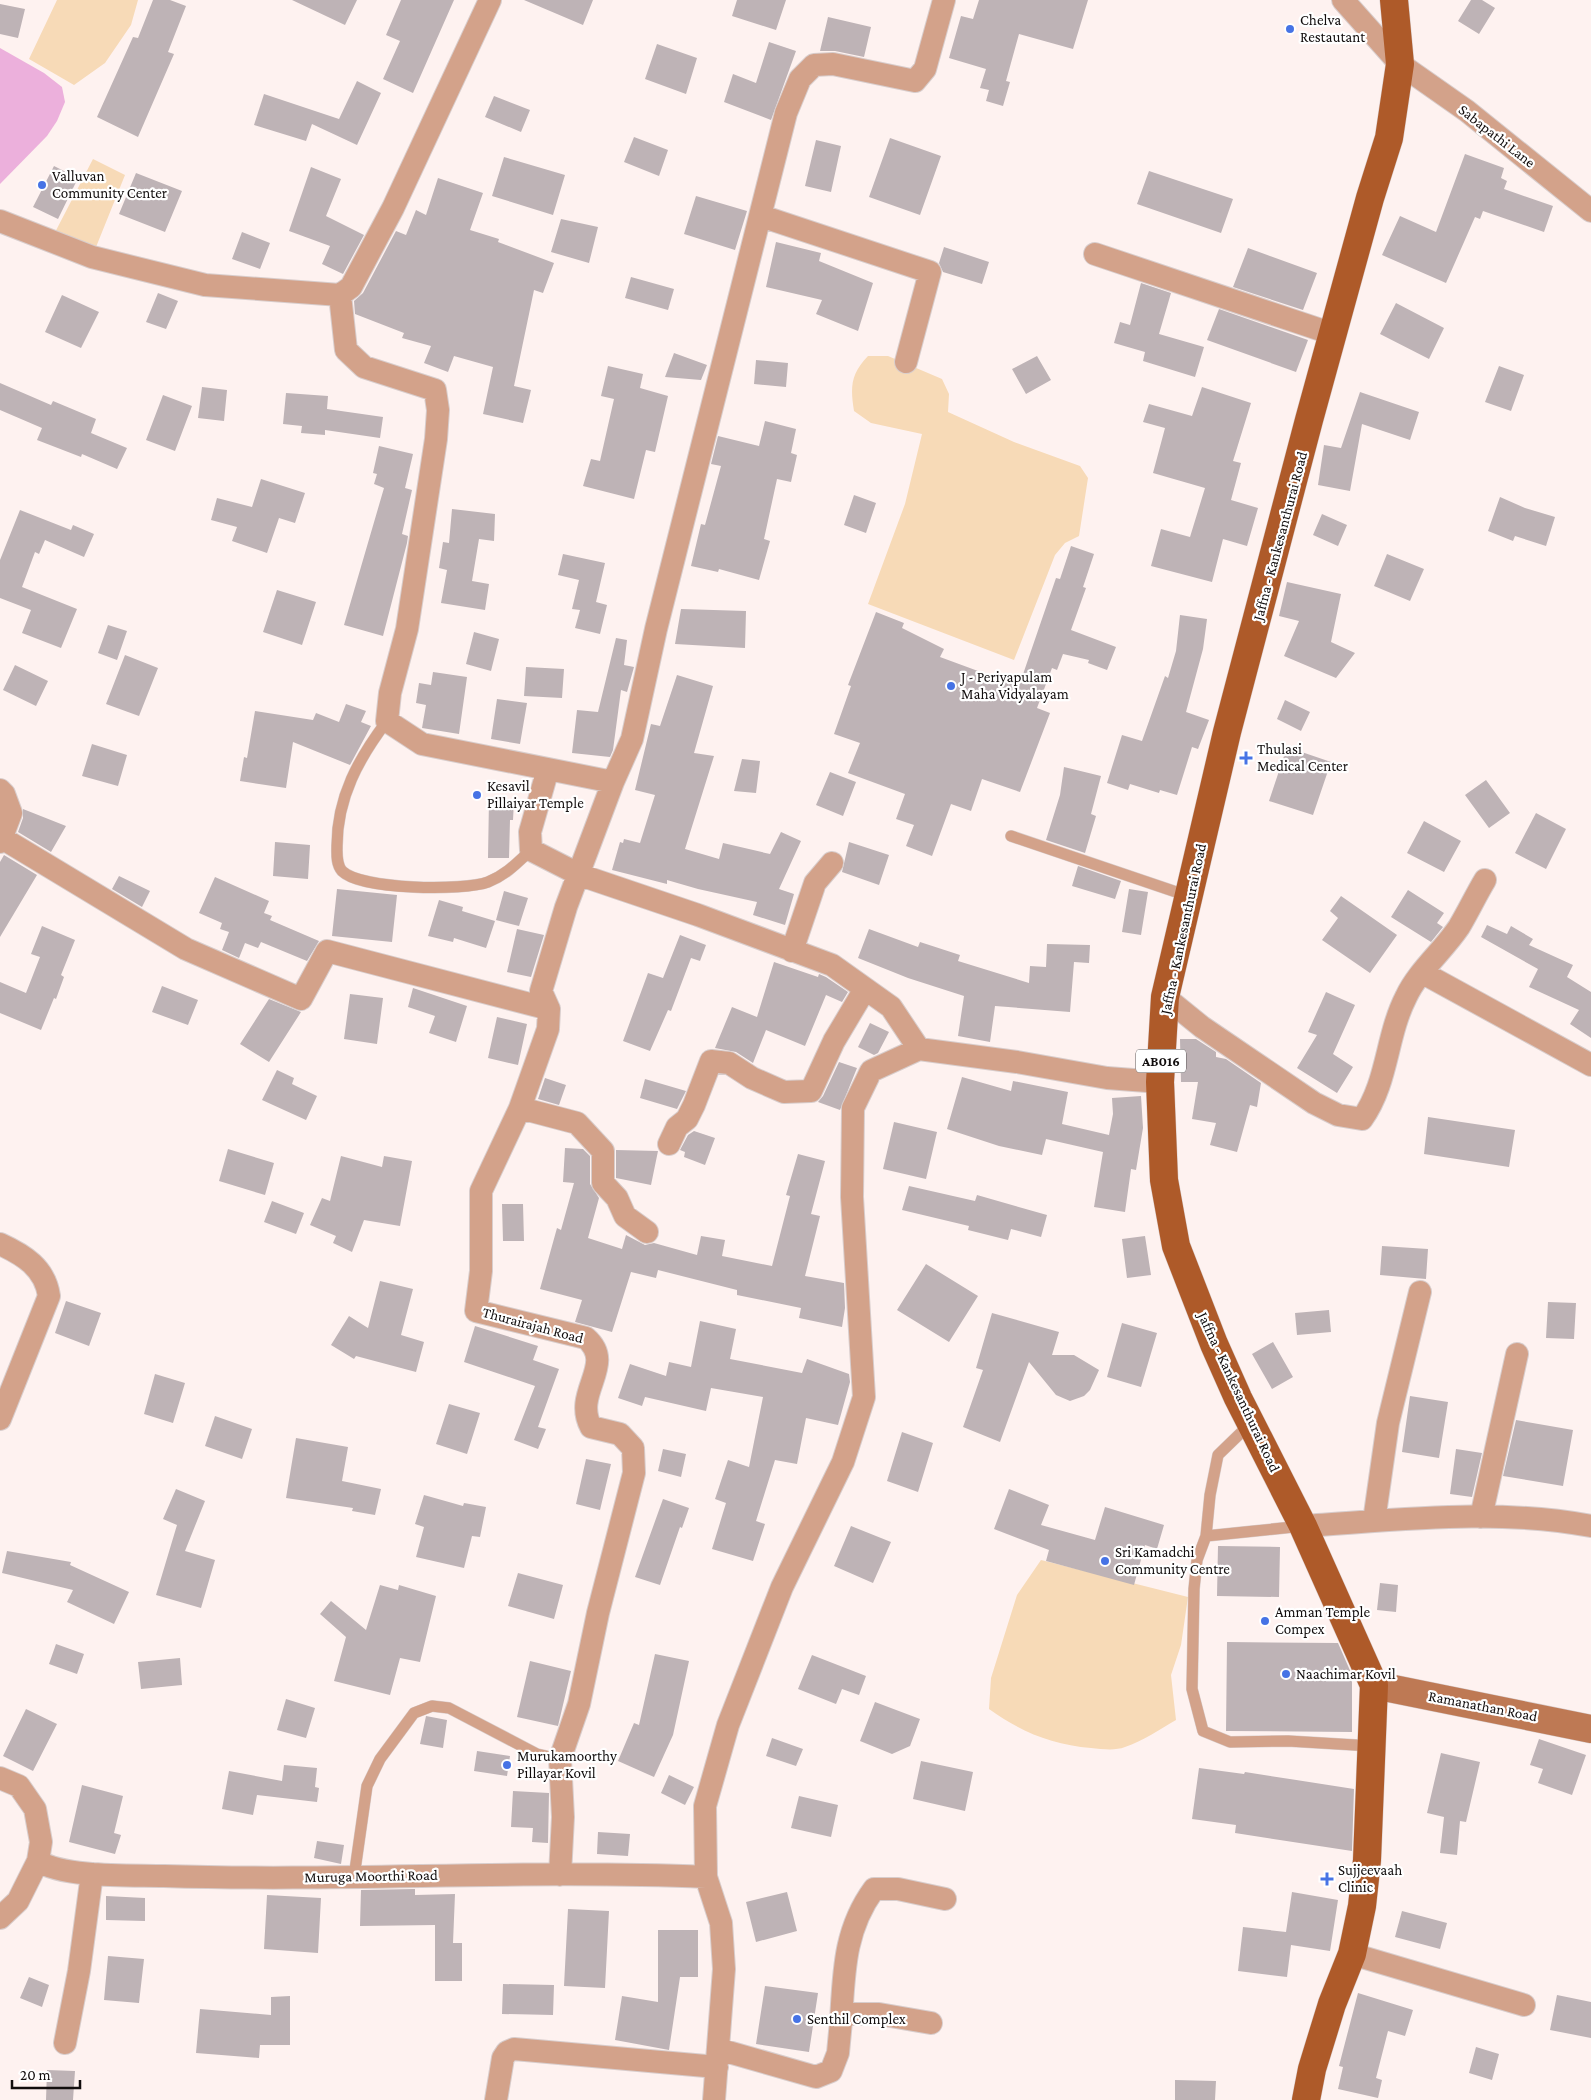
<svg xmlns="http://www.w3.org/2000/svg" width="1591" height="2100" viewBox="0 0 1591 2100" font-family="'Crimson Pro',serif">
<rect width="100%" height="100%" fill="#fef2f0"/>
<path fill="#f7dab7" d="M57,0H138L131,25L105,63L74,85L29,59Z
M93,159L125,175L92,257L50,242Z
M868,356H888L942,379L949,394L948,412L1014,442L1080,466L1088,478L1079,536L1065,543L1055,555L1014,660L868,604L905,504L922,434L871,423L854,411C850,386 851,374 868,356Z
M1041,1560L1188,1597L1181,1645L1171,1675L1176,1720C1160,1729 1143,1741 1125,1747C1115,1751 1102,1749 1091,1748C1052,1745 1021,1732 989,1709L991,1678L1017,1595Z"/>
<path fill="#ecb0dc" d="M0,48L44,73L62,87L65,102L57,121L47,136L0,184Z"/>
<path fill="#beb3b6" d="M153,0H170L186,6L168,52L174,54L138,137L97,117L133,37L138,38Z
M292,0H357L345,25Z
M401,0H454L413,93L383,79L400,41L386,35Z
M524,0H593L583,25Z
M737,0H786L776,30L732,16Z
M979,0H1088L1073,49L1019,34L1006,81L1010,82L1003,106L986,101L989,90L980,88L986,69L949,58L961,16L973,19Z
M1471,0H1482L1495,8L1479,34L1458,21Z
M0,4L25,9L18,38L0,34Z
M828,17L871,27L864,57L835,51H820Z
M769,42L796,51L771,120L724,102L733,74L756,83Z
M657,44L697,58L686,94L645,79Z
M357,81L381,93L357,145L312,124L306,141L254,125L264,94L339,119Z
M494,96L530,110L521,132L485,117Z
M634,137L668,150L659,176L624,162Z
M890,138L941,156L920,215L869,197Z
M816,140L841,146L831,192L805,186Z
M1465,154L1504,168L1501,178L1507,181L1504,189L1553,206L1544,232L1483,211L1480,219L1475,217L1446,283L1382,255L1400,216L1436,232Z
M504,157L565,175L553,215L492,196Z
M54,166L78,178L58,219L33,207Z
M311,167L341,179L326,216L364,235L343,274L322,264L330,246L289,231Z
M1149,171L1233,199L1221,233L1137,204Z
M136,173L182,191L165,232L119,214Z
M438,178L483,193L470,230L499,239L498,242L554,263L543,293L534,290L514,386L531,390L523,423L483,414L493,367L454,356L448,372L424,363L431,346L402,338L404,333L355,314L354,301L363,293L396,231L406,235L416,210L426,215Z
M696,196L747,211L735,250L684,234Z
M561,219L598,227L589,263L551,252Z
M242,232L270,243L260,269L232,259Z
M776,242L821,253L819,261L873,283L858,331L816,314L822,300L766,287Z
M944,247L989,262L982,284L943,272L939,263Z
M1248,248L1317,273L1303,310L1233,287Z
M631,277L674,289L668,310L625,298Z
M1141,283L1171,293L1159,334L1204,347L1195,377L1143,361L1145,352L1114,343L1120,322L1130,325Z
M158,293L178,301L166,329L146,322Z
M62,295L99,312L81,348L45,332Z
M1396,303L1444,328L1429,359L1380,334Z
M1219,309L1308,340L1296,372L1207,340Z
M674,353L707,365L701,380L665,377Z
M1037,356L1051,380L1026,394L1012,369Z
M756,360L788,363L786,387L754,384Z
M608,366L643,374L640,388L668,396L655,452L646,450L634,499L583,486L591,459L600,461L614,399L601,396Z
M1499,366L1524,375L1511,411L1485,402Z
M0,383L51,405L53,401L96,419L91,433L127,448L117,469L82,454L81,457L37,440L42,428L0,410Z
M202,387L227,390L224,421L198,418Z
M1202,387L1251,403L1233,461L1241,463L1231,500L1258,508L1247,546L1223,539L1212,582L1151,566L1161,529L1190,537L1205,488L1153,473L1165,428L1143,422L1149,404L1192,416Z
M1360,392L1419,412L1410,440L1362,424L1350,491L1318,485L1324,445L1341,448Z
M286,393L328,396L327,409L383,417L380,438L325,430V435L301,433L302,426L283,424Z
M163,395L192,406L175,451L146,440Z
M765,421L796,429L791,453L797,455L791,482L777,479L764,539L770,541L759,580L719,569L718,572L691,566L701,524L705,525L721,466L711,464L718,436L759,446Z
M379,446L413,454L405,488L412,490L402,534L408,536L407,543L383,636L344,625L384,488L374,484L377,474L373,473Z
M261,479L305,493L295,523L279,518L267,553L232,541L237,527L211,520L217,498L252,507Z
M854,495L876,503L866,533L844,525Z
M1500,497L1525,508L1555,517L1546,546L1515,536L1513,541L1488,531Z
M452,509L495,514L494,541L479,539L472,581L489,584L485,610L441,603L447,570L439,568L443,542L449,543Z
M20,510L71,530L73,525L94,534L84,557L45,540L39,554L35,552L22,587L77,609L61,648L22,633L31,610L0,598V560Z
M1322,514L1347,525L1338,546L1313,535Z
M1071,546L1094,554L1083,587L1086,588L1071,630L1116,647L1107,670L1088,663L1089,660L1063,654L1057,670L1052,668L1037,708L1050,713L1020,792L982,779L971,811L951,804L932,856L906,846L914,825L896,819L905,794L848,773L860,743L834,734L851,686L848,685L876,612L904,623L902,628L944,649L940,657L1019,686L1056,578L1060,579Z
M563,554L605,563L596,602L607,605L600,634L575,628L580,610L572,609L579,580L558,575Z
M1387,554L1424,569L1410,601L1374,586Z
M1287,582L1341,594L1331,642L1355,653L1336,678L1284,656L1299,621L1279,616Z
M277,590L316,602L302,645L263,632Z
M681,609L746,611L745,648L675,644Z
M1180,615L1207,619L1203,649L1186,712L1209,720L1198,749L1192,747L1177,795L1160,790L1159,793L1130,784L1128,790L1107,783L1122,735L1142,741L1165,676L1168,678L1176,651Z
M108,625L127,631L117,660L98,653Z
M474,632L499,639L491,671L466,664Z
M616,638L627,640L624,665L634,667L627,692L621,690L613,750L610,757L572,753L577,710L598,712Z
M125,655L158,668L139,716L106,704Z
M15,665L48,681L36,706L3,690Z
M526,667L564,669L562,698L524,696Z
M433,672L467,677L459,734L422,728L426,705L416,703L419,683L431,685Z
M677,675L713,686L694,753L714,756L685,849L719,859L723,843L770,854L781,832L801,841L779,889L794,894L785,925L753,915L757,902L698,889L667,880V884L612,870L620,842L623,843L624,839L640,843L655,795L635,790L651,724L660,726Z
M497,699L527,703L520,744L491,739Z
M1285,700L1310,712L1301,731L1277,719Z
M346,704L366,711L361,722L371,726L350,765L293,742L286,788L240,781L244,757L247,758L255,711L313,720L316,713L339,722Z
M92,744L127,755L118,786L82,776Z
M1287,747L1331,762L1313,815L1269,801Z
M742,759L760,761L756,793L734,791Z
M1064,767L1101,776L1091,814L1096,816L1085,853L1046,840L1060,795Z
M830,772L856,782L843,816L816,805Z
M1486,780L1510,813L1489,828L1465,795Z
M489,799L514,801L513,820H510L509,858H488Z
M23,809L66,826L51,852L18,832L23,818Z
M1536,813L1566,829L1546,869L1515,853Z
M1424,821L1461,841L1444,872L1407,853Z
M275,842L310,845L308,879L273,876Z
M849,842L889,855L879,885L842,872Z
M4,855L37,875L0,937V862Z
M1078,866L1121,881L1115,899L1072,886Z
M119,876L150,891L142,907L112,889Z
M215,877L269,901L264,913L272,916L270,920L319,941L307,961L261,942L258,948L245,943L239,958L222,950L229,932L220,929L222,923L199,913Z
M337,889L397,895L392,942L332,936Z
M1129,889L1148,892L1141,935L1122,932Z
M1408,890L1444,913L1437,923L1443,927L1431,942L1391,917Z
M504,891L528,898L519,926L496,920Z
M1341,896L1397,935L1370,973L1322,940L1338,918L1330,911Z
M439,900L463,907L462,911L495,921L486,948L454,938L453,942L428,936Z
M1487,925L1507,934L1511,926L1533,939L1529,945L1573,965L1567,977L1591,992V1038L1570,1024L1579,1010L1529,987L1538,969L1481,937Z
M42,926L75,940L61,975L64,977L56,999L54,998L41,1030L0,1013V982L26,993L40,957L31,954Z
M517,929L544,935L531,977L507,972Z
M869,929L918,947L920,942L960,955L958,961L1029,983L1030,966L1046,967L1047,944L1090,945L1089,963L1074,962L1070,1012L995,1006L990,1042L958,1036L964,996L908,978L858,958Z
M680,935L706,945L700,961L691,958L671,1011L668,1010L650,1051L623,1041L648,973L663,978Z
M774,962L818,977L819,974L826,977L848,992L842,1002L826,995L805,1046L766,1030L753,1063L736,1052L715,1048L732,1007L757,1017Z
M162,986L198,1000L188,1025L152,1012Z
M413,988L467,1006L456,1042L429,1033L435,1016L408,1007Z
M1326,992L1355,1005L1333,1054L1353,1067L1337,1093L1297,1068L1317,1035L1308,1032Z
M350,994L383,998L377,1044L344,1039Z
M269,999L301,1012L269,1062L240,1044Z
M497,1017L527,1024L518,1065L488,1058Z
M870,1023L889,1032L878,1053L874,1055L858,1047Z
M1180,1039H1196L1216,1052V1057L1226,1059L1261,1083L1257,1107L1250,1105L1237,1152L1210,1145L1216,1123L1192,1119L1198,1082H1181Z
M839,1062L857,1068L840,1110L818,1102L823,1096Z
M277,1070L294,1078L292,1084L317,1096L306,1120L262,1100Z
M962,1077L1011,1091L1013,1081L1068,1092L1062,1124L1109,1135L1113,1114L1112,1098L1141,1096L1143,1128L1136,1170L1131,1169L1125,1212L1094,1207L1103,1152L1046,1139L1042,1155L999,1146L947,1129Z
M545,1078L566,1085L559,1105L538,1099Z
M645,1079L686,1091L677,1109L640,1098Z
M1428,1117L1515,1130L1509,1167L1424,1154Z
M894,1122L937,1132L926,1179L883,1169Z
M694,1131L715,1138L705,1165L684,1157L685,1152L680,1150L688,1135Z
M565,1148L583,1149L590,1156V1184L599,1198L588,1238L622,1249L626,1235L645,1245L654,1243L697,1255L701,1236L725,1240L722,1256L772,1266L790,1196L786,1195L798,1154L825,1161L811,1214L820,1216L805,1276L844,1283L845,1308L842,1327L799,1318L801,1308L737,1295V1290L658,1270L656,1278L631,1272L612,1332L575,1322L582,1300L540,1289L557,1228L561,1230L574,1183L563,1182Z
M228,1149L274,1163L265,1195L219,1181Z
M616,1150L658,1151L651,1185L616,1178Z
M341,1156L382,1167L384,1156L412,1161L400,1226L364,1220L352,1252L333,1243L336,1236L310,1225L322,1198L330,1201Z
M909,1186L975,1201L977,1195L1047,1215L1041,1237L1011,1229L1008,1240L968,1230L969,1226L902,1210Z
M272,1201L304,1213L296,1234L264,1222Z
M502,1204H523L524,1241H503Z
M1145,1236L1151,1275L1127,1278L1122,1239Z
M1382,1246L1428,1249L1426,1279L1380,1275Z
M926,1264L978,1296L949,1342L897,1310Z
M380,1281L413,1289L401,1335L424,1342L416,1372L356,1356L354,1359L331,1345L349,1316L368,1328Z
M66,1301L101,1313L89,1346L55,1333Z
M1548,1302L1576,1303L1574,1339L1546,1338Z
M1329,1310L1331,1332L1297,1335L1295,1313Z
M992,1313L1059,1332L1052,1355H1074L1099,1370L1090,1390L1084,1396L1070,1401L1056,1395L1029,1362L1000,1442L963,1427L983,1370L976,1368Z
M700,1321L736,1329L730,1359L802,1373L807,1359L849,1374L850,1382L838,1425L806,1418L797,1464L775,1460L756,1521L765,1524L753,1561L712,1549L726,1503L715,1499L728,1460L749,1467L763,1397L711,1388L706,1411L645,1397L642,1406L618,1398L630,1364L666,1376L669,1362L691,1367Z
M1122,1323L1157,1333L1141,1387L1107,1377Z
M475,1326L538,1346L533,1360L559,1369L538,1427L546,1429L538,1449L514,1440L535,1386L464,1362Z
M1273,1342L1293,1377L1272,1389L1252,1354Z
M155,1374L185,1383L173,1423L144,1414Z
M1410,1396L1448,1402L1439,1458L1402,1452Z
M449,1404L480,1413L467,1454L436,1444Z
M215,1416L252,1429L242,1459L205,1446Z
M1516,1420L1573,1430L1563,1486L1503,1476Z
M902,1432L933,1443L918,1492L887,1481Z
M296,1438L348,1447L342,1481L381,1489L375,1515L352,1511L353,1508L286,1498Z
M663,1449L686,1454L681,1477L658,1471Z
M1456,1449L1482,1453L1472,1497L1450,1494Z
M586,1459L611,1464L600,1510L576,1504Z
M176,1489L205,1501L185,1551L215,1560L201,1608L156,1595L177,1525L163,1519Z
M1009,1489L1049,1505L1041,1525L1095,1540L1105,1507L1164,1525L1157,1549L1145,1545L1134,1585L1046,1561L1049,1550L994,1529Z
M424,1495L463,1506L464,1503L486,1507L480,1537L472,1536L464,1568L416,1557L424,1527L415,1524Z
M663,1499L689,1508L682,1528L680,1527L660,1585L635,1577Z
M851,1526L891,1542L873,1583L834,1566Z
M1218,1546L1280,1547L1279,1597L1217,1596Z
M7,1551L71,1562L70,1565L129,1592L114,1624L67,1602L73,1590L2,1573Z
M518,1573L563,1585L554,1619L508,1606Z
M1380,1583L1398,1585L1396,1612L1377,1610Z
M380,1585L398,1590L399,1585L436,1596L420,1662L400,1658L390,1695L334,1681L346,1637L320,1614L331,1601L366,1630Z
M1227,1642L1338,1643L1352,1675V1732L1226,1731Z
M56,1644L84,1654L77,1674L49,1664Z
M655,1654L689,1661L673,1735L654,1777L618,1761L634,1723L639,1725Z
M812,1655L866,1676L859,1695L842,1689L836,1704L798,1689Z
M180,1658L182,1685L141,1689L138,1662Z
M530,1661L571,1671L558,1726L517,1717Z
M286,1699L315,1708L306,1738L277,1730Z
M875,1702L920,1719L910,1746L892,1754L860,1741Z
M26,1709L57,1724L33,1771L3,1756Z
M426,1716L447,1720L443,1748L420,1744Z
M772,1738L803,1749L796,1766L766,1756Z
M1539,1739L1586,1755L1572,1795L1538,1783L1543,1769L1530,1765Z
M477,1751L510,1756L507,1776L474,1771Z
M1441,1753L1480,1762L1466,1822L1460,1821L1457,1855L1440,1853L1444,1817L1427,1813Z
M921,1761L973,1772L965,1811L913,1799Z
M284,1765L317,1768L315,1787L319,1788L317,1802L257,1795L253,1815L222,1809L229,1771L282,1781Z
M1199,1768L1244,1774L1245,1772L1354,1789L1352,1851L1235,1833L1236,1825L1192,1819Z
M669,1775L694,1787L685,1805L661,1793Z
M82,1785L123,1796L114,1833L121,1835L115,1854L69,1842Z
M513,1791L549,1793L548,1843L532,1842L533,1828L511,1827Z
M799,1796L838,1805L831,1837L791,1828Z
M598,1832L630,1834L628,1856L597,1854Z
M317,1841L344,1845L341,1864L314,1858Z
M415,1889V1895L455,1894L453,1943H462V1981H435V1925L360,1926L361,1890Z
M787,1892L797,1931L756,1942L746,1902Z
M1292,1892L1338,1900L1330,1951L1291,1945L1287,1977L1238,1971L1243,1927L1286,1932Z
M267,1895L321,1898L318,1953L264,1949Z
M106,1896L145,1898V1921L106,1920Z
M568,1909L609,1911L605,1988L564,1986Z
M1402,1911L1447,1923L1440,1949L1395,1937Z
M658,1930H698V1977H680L669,2050L615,2040L622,1996L658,2002Z
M108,1956L144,1959L139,2003L104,2000Z
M29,1977L49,1985L42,2007L20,1998Z
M503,1984L554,1985L553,2015L502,2014Z
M765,1986L818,1993L809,2052L756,2044Z
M1358,1993L1413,2010L1405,2036L1388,2031L1376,2078L1382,2080L1378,2098L1338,2089L1343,2067L1339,2066Z
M1557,1995L1591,2002V2038L1550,2030Z
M290,1996V2045H260L259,2058L196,2053L200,2009L271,2015V1997Z
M1476,2047L1499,2054L1492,2080L1469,2073Z
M47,2070L75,2071L73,2100H46Z
M1175,2080L1216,2081L1215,2100H1175Z"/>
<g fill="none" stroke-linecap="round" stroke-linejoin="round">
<g stroke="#d8cdcc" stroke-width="12">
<path id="lane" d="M387,721C359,758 337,797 337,846C337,854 336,864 342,871C361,890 464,891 488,882C506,875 517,863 531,850
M1011,836L1188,896
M1303,1526L1206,1536L1197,1560L1194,1589L1192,1689L1203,1731L1230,1742L1288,1741L1372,1746
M1206,1536L1210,1495L1218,1455L1251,1423
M354,1877L367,1786L380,1759L414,1713L432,1706L449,1708L537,1754L560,1759"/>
</g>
<g stroke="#d8cdcc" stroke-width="24">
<path id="street" d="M1343,0L1400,64L1467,111L1591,211
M761,216L930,272L906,362
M0,221L92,257L205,285L340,295L351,287L393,208L490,0
M1095,254L1333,334
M340,295L346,350L364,367L435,390L438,410L436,439L407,629L390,693L387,721L422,744L613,782L632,739L656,629L786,113L800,79L814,65L833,64L915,81L925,69L944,0
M548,769L530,832L531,850L580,875L698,915L832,965L891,1007L919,1049
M0,790L4,794L11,813L0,842
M2,838L186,949L301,999L327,951L549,1009L541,991L566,907L613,782
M792,951L815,883L832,863
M1423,973L1591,1065
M1165,997L1202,1027L1314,1103L1338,1115L1362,1119C1388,1083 1386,1036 1406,997C1418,971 1443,951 1459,927C1468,912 1476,895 1485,880
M549,1009L548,1029L520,1108L481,1191V1271L476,1311L586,1338C617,1365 572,1392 591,1427L620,1434L633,1448L634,1473L598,1613L579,1704L560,1759L563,1817L560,1875
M520,1108L577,1123L603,1151V1183L617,1198L625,1216L647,1232
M669,1144L677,1127L687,1119L694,1105L711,1061L729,1063L752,1078L784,1092L811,1091L834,1041L865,989
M0,1244C24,1255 45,1268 49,1296L0,1419
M1481,1517L1517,1354
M1374,1521L1388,1423L1420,1292
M1303,1526C1399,1520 1496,1508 1591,1526
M0,1778L19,1786L35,1809L41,1842L38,1861L18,1901L0,1918
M38,1861C65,1878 131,1875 164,1876C345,1882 525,1869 706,1877
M1352,1954L1524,2005
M841,2021C844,1972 844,1930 874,1889H898L945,1899
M65,2043L79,1971L92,1874
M718,2049L816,2077L831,2071L838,2053L841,2021L848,2014H879L931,2023
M496,2100L503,2058L507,2052L514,2049L717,2067
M714,2100L724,1969L721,1923L706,1877L705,1806L728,1725L782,1587L843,1462L864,1397L852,1197L853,1108L871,1071L919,1049L1017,1062L1107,1078L1160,1082"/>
</g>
<g stroke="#d8cdcc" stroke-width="29">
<path id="secondary" d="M1374,1685L1591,1729"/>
</g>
<g stroke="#d8cdcc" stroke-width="29">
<path id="primary" d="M1306,2100L1312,2069L1332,2004L1352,1954L1362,1906L1367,1860L1374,1685L1303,1526L1238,1398L1214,1344L1176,1246L1164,1180L1160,1082L1165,997L1227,732L1309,420L1370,198L1389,138L1400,64L1394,0"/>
</g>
<use href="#lane" stroke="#d3a28a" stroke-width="11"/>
<use href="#street" stroke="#d3a28a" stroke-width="22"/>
<use href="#secondary" stroke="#be7954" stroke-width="28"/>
<use href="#primary" stroke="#ae5a29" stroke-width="28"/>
</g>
<g fill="#4673e5" stroke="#fff" stroke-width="2">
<circle cx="1290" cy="29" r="5"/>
<circle cx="42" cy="185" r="5"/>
<circle cx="951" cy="686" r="5"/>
<path d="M1243.5 750.5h5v5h5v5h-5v5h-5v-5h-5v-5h5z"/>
<circle cx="477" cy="795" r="5"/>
<circle cx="1105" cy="1561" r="5"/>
<circle cx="1265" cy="1621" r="5"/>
<circle cx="1286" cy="1674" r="5"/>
<circle cx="507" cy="1765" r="5"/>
<path d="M1324.5 1871.5h5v5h5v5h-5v5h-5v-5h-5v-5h5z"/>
<circle cx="797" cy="2019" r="5"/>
</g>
<g text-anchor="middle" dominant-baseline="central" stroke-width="4.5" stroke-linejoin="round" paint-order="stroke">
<rect fill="#fff" stroke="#585656" stroke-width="1" x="1136" y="1049.5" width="50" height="23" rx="4"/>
<g font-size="14" font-weight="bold" fill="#110d0d">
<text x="1161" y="1061">AB016</text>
</g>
<g font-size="15" fill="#110d0d" stroke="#fff" text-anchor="start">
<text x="1300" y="20">Chelva<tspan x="1300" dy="17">Restautant</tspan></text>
<text x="52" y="176">Valluvan<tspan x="52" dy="17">Community Center</tspan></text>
<text x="961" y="677">J - Periyapulam<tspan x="961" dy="17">Maha Vidyalayam</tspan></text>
<text x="1257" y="749">Thulasi<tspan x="1257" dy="17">Medical Center</tspan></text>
<text x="487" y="786">Kesavil<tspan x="487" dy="17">Pillaiyar Temple</tspan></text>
<text x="1115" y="1552">Sri Kamadchi<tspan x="1115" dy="17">Community Centre</tspan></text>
<text x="1275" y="1612">Amman Temple<tspan x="1275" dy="17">Compex</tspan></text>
<text x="1296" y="1674">Naachimar Kovil</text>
<text x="517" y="1756">Murukamoorthy<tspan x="517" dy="17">Pillayar Kovil</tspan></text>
<text x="1338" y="1870">Sujjeevaah<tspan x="1338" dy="17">Clinic</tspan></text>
<text x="807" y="2019">Senthil Complex</text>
</g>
<g font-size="15" fill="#110d0d" stroke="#fff">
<text transform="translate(1497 136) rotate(38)">Sabapathi Lane</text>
<text transform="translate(1280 536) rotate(-75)">Jaffna - Kankesanthurai Road</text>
<text transform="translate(1183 929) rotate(-78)">Jaffna - Kankesanthurai Road</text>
<text transform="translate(533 1325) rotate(15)">Thurairajah Road</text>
<text transform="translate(1239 1392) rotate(65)">Jaffna - Kankesanthurai Road</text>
<text transform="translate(1483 1706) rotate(11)">Ramanathan Road</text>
<text transform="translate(371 1876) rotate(-1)">Muruga Moorthi Road</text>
</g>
</g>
<path d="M12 2080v8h68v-8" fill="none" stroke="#110d0d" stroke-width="2.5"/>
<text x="20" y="2080" font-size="15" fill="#110d0d" stroke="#ffffff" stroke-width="4" paint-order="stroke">20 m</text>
</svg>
